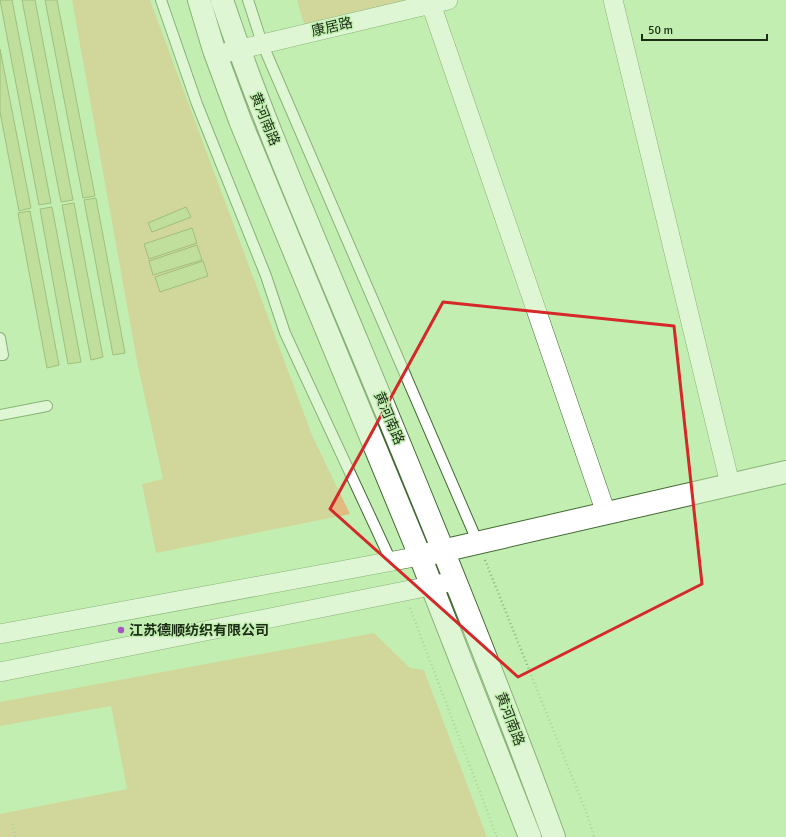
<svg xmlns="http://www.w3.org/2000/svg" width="786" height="837" viewBox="0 0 786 837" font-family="Signika,'Noto Sans SC',sans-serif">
<rect width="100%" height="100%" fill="#c2efb1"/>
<path fill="#e2bb81" d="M72,0H150L312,435L350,514L156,553L142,484L163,479L138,367Z
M297,0H406L304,24Z
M374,633L410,668L424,670L487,837H0V814L127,789L111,706L0,726V702Z"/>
<path fill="#bdcb83" stroke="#77833c" d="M0,0H12L51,203L39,205Z
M22,0H35L73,200L61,202Z
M45,0H57L95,196L83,198Z
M0,49L31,208L19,211L0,112Z
M96,198L125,353L113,355L84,200Z
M74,203L103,357L91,360L62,205Z
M52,207L81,362L68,364L40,209Z
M186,207L191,217L152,232L148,223Z
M30,211L59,365L47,368L18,213Z
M192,228L197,243L149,259L144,244Z
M197,245L202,260L153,275L149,261Z
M203,261L208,276L160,292L155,277Z"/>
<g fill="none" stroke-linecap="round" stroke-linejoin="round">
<g stroke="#416931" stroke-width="12">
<path id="service" d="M161,0L197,104L266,276L285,333L391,561
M248,0L262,43L478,543
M0,338L3,355H0
M0,415L47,406"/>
</g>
<g stroke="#416931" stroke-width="20">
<path id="minor" d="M613,0L730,484
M431,4L606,513
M216,55L448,0
M0,634L420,556
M0,672L455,581"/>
</g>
<g stroke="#416931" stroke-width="24">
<path id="tertiary" d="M420,556L786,472"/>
</g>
<g stroke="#416931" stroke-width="24">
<path id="primary" d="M199,0L214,50L241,123L420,556L530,837
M222,0C261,116 310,228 357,341C425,505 493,670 554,837"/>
</g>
<path stroke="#8eb280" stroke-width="2.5" stroke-dasharray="1 3" stroke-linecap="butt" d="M485,560L587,814L594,837
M410,608L497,837
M13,824L15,837"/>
<use href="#service" stroke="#fff" stroke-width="10"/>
<use href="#minor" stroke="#fff" stroke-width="19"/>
<use href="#tertiary" stroke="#fff" stroke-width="22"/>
<use href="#primary" stroke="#fff" stroke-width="22"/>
</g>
<path d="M0 0H786V837H0ZM443,302L674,326L702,584L518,677L330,509Z" fill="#c2efb1" fill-opacity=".55" fill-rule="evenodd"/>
<path fill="none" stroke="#d62828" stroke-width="3" stroke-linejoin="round" d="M443,302L674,326L702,584L518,677L330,509Z"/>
<circle fill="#a854c3" stroke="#c2efb1" stroke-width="1.5" cx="121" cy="630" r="4"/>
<g text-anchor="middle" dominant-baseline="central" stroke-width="3" stroke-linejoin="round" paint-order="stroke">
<g font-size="14" fill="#1c2d15" stroke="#c2efb1">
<text transform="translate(332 27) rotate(-13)">康居路</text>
<text transform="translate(265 119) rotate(68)">黄河南路</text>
<text transform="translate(389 418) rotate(67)">黄河南路</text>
<text transform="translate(510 719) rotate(69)">黄河南路</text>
</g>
<g font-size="14" font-weight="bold" fill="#1c2d15" stroke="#c2efb1" text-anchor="start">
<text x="129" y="630">江苏德顺纺织有限公司</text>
</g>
</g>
<path d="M642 34v6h125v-6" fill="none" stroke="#1c2d15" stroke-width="2"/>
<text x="648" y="34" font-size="12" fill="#1c2d15" stroke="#c2efb1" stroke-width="3" paint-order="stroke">50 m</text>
</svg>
